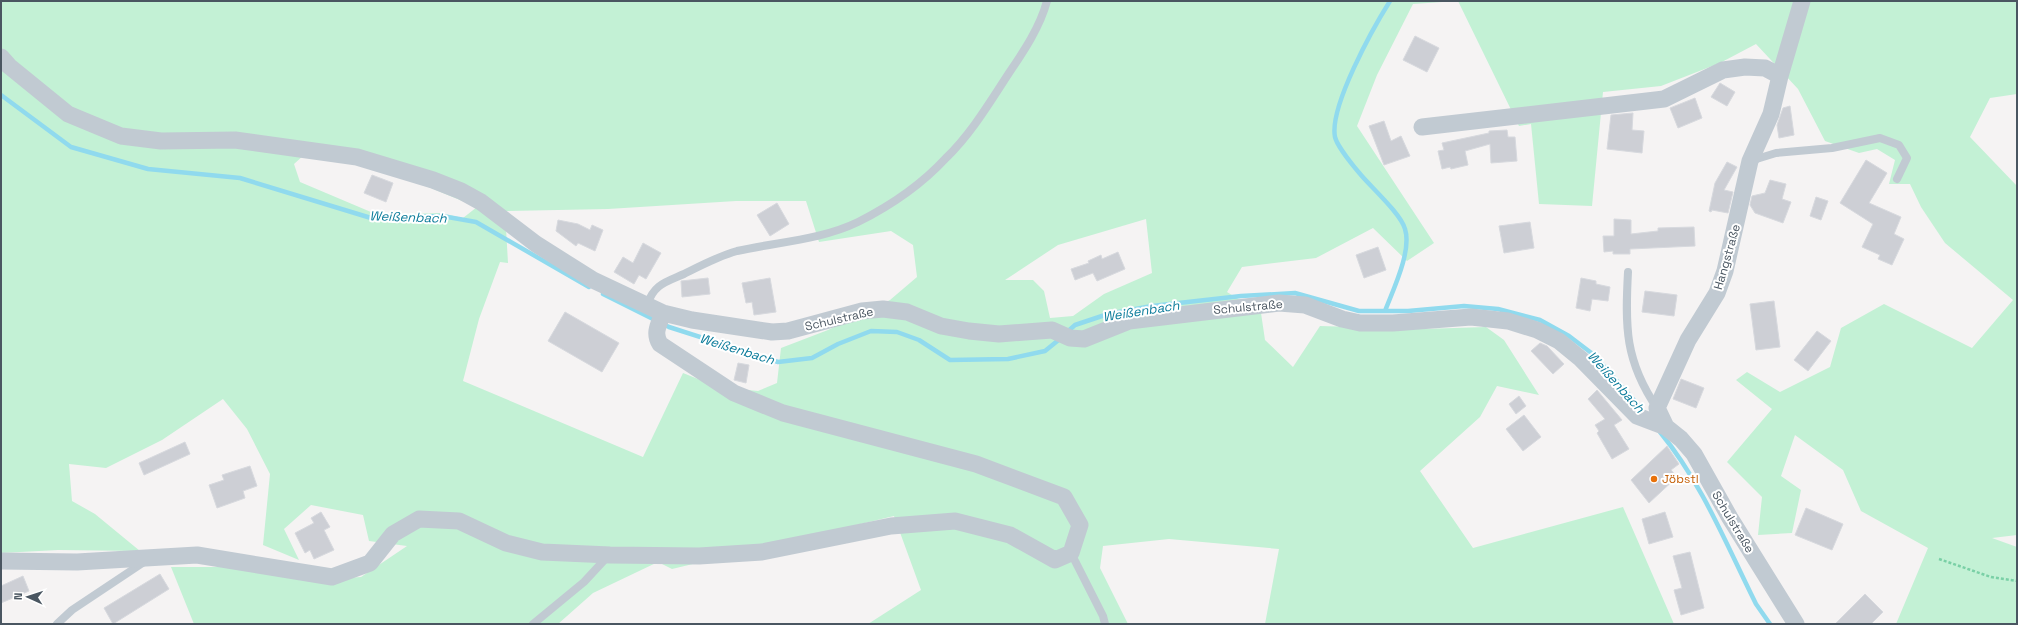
<svg xmlns="http://www.w3.org/2000/svg" width="2018" height="625" viewBox="0 0 2018 625" font-family="'Space Grotesk',sans-serif">
<rect width="100%" height="100%" fill="#f5f3f3"/>
<path fill="#c3f1d5" fill-rule="evenodd" d="M1,1H1457L1413,4L1377,75L1357,126L1434,243L1407,261L1373,228L1316,258L1242,267L1227,292L1261,313L1265,340L1293,367L1320,326L1422,329L1486,327L1504,340L1539,395L1497,386L1480,417L1420,471L1473,548L1623,507L1674,624H1265L1279,549L1169,539L1103,546L1100,568L1128,624H868L921,590L894,516L672,569L658,562L593,593L558,624H194L171,567H227L314,580L361,577L407,546L369,541L363,515L311,505L284,529L299,560L263,545L270,474L247,429L223,399L162,440L106,468L69,464L72,501L95,514L140,551L58,550L1,553ZM304,155L387,170L477,207L463,218L440,213L378,215L300,182L294,164ZM736,201H806L819,242L891,231L913,245L917,277L890,300L828,330L781,348L777,383L758,391L718,387L683,373L643,457L463,381L479,319L500,262L508,263L505,211L608,209ZM1146,219L1152,273L1104,294L1073,316L1050,318L1044,291L1033,280H1005L1058,245Z
M1458,1H2017V94L1990,98L1970,137L2017,186V535L1992,538L2017,547V624H1896L1928,548L1861,511L1843,470L1795,435L1781,476L1801,490L1792,533L1758,535L1762,497L1727,462L1772,409L1736,380L1747,372L1780,392L1830,367L1841,328L1884,304L1972,348L2013,300L1945,243L1921,207L1910,184H1889L1895,160L1877,149L1859,153L1825,141L1798,89L1756,44L1720,63L1661,86L1603,92L1592,206L1539,204L1531,124L1519,126Z"/>
<g fill="none" stroke-linecap="round" stroke-linejoin="round">
<path stroke="#90daee" stroke-width="4.5" d="M1,95L71,147L148,169L240,178L371,218L442,216L476,222L589,287
M603,294L669,327L778,362L812,358L838,344L871,331L897,332L919,340L950,360L1008,359L1045,351L1061,338
M1385,311C1393,290 1412,251 1405,229C1401,214 1372,188 1361,175C1355,168 1337,146 1335,137C1329,107 1373,28 1390,1
M1066,333L1075,325L1108,314L1152,306L1241,296L1295,293L1359,311H1408L1464,306L1498,309L1540,320L1569,336L1594,355L1639,406
M1660,432C1702,483 1727,546 1756,604L1770,624"/>
</g>
<path fill="#cdcfd5" stroke="#d7d9de" d="M1415,36L1439,48L1427,72L1403,60Z
M1720,83L1735,92L1727,106L1711,97Z
M1695,98L1702,118L1678,128L1670,108Z
M1790,106L1794,135L1779,138L1777,125L1783,108Z
M1633,113L1632,130L1644,131L1642,153L1607,149L1611,115Z
M1384,121L1391,141L1401,136L1410,156L1384,165L1369,126Z
M1507,130L1508,137H1515L1517,161L1491,163L1490,144L1465,151L1468,165L1451,169L1450,167L1442,169L1438,151L1444,150L1442,143L1489,133V131Z
M1866,160L1887,173L1869,203L1901,217L1894,234L1904,239L1892,265L1878,259L1880,255L1862,247L1873,224L1840,203Z
M1727,162L1737,167L1724,190L1733,192L1728,213L1712,210L1711,212L1709,211L1715,183Z
M372,175L393,183L386,202L364,193Z
M1770,180L1786,184L1782,199L1791,202L1783,223L1755,213L1750,205L1752,196L1765,193Z
M1816,197L1828,201L1821,220L1810,216Z
M777,203L789,224L770,236L757,215Z
M1614,219L1631,220V234L1658,231V228L1694,227L1695,246L1630,249V254H1613V251L1604,252L1603,236H1614Z
M558,220L578,224L590,230L592,225L603,230L595,251L578,243L576,246L556,231Z
M1530,222L1534,248L1504,253L1499,226Z
M643,243L661,253L646,279L639,275L634,284L614,272L623,257L633,263Z
M1378,247L1386,270L1364,278L1356,255Z
M1118,252L1125,269L1097,281L1093,273L1075,280L1071,269L1089,263L1088,261L1101,255L1102,259Z
M708,278L710,294L682,297L681,281Z
M770,278L776,312L754,315L752,302L746,303L742,283Z
M1581,278L1596,281V284L1610,287L1608,301L1592,299L1590,311L1576,308Z
M1645,291L1677,295L1674,316L1642,312Z
M1774,301L1780,347L1756,350L1750,304Z
M565,312L619,343L602,372L548,341Z
M1817,331L1831,341L1808,371L1794,360Z
M1540,343L1547,346L1564,364L1553,374L1531,351Z
M738,363L749,365L746,383L734,380Z
M1681,379L1704,388L1696,408L1673,399Z
M1597,390L1622,420L1614,425L1629,449L1612,459L1597,433L1599,431L1595,425L1605,419L1588,399Z
M1519,396L1526,406L1516,414L1509,404Z
M1524,415L1541,437L1523,451L1506,429Z
M185,442L190,454L144,475L139,463Z
M1667,446L1679,464L1671,470L1677,477L1649,503L1631,480Z
M250,466L257,486L243,491L245,498L217,508L209,485L224,480L222,475Z
M1806,508L1843,524L1832,550L1795,535Z
M321,512L330,527L324,530L334,550L314,559L310,550L305,553L295,533L314,523L311,518Z
M1665,512L1673,537L1649,544L1642,519Z
M1690,552L1704,608L1681,615L1674,590L1682,588L1673,556Z
M160,574L169,589L113,624L104,608Z
M23,576L29,591L1,603V586Z
M1865,594L1883,612L1871,624H1835Z"/>
<g fill="none" stroke-linecap="round" stroke-linejoin="round">
<path stroke="#7ad0a6" stroke-width="2.5" stroke-dasharray="3 2" stroke-linecap="butt" d="M1939,559L1991,577L2017,581"/>
<path stroke="#c1cad2" stroke-width="8" d="M1750,161L1776,153L1832,148L1880,138L1899,145L1907,158L1897,179
M1628,272C1625,327 1625,361 1657,408
M647,305C654,284 666,282 684,274C702,265 719,256 737,251C777,242 821,240 858,222C890,206 922,184 946,158C971,134 990,102 1009,73C1024,51 1040,27 1047,1
M1071,553L1103,616L1105,624
M57,624L72,610L144,562
M533,624L584,582L609,555"/>
<path stroke="#c1cad2" stroke-width="17" d="M1,57L9,66L68,114L121,136L161,141L235,140L357,157L433,180L461,191L481,202L536,244L593,280L663,313L692,320L772,332L788,331L862,311L883,309L907,312L941,326L969,331L999,334L1052,330L1070,338L1084,339L1129,321L1279,303L1305,305L1342,319L1360,323H1393L1471,317L1508,321L1537,330L1559,341L1581,359L1637,416L1666,427L1681,439L1694,454L1730,518L1796,624
M1422,127L1664,99L1723,70L1745,67L1765,68L1780,76
M1666,427L1657,408L1688,340L1717,293L1725,271L1750,161L1771,114L1780,76L1802,1
M1,561L77,562L197,555L332,577L370,563L393,534L419,519L459,521L506,543L542,552L610,555L699,556L762,552L891,526L955,521L1010,535L1055,560L1071,553L1080,525L1064,497L976,464L783,413L734,393L660,344C653,333 659,324 663,313"/>
</g>
<circle fill="#e8710a" stroke="#fff" stroke-width="1.5" cx="1654" cy="479" r="4"/>
<g text-anchor="middle" dominant-baseline="central" stroke-width="4" stroke-linejoin="round" paint-order="stroke">
<g font-size="12" fill="#4a5661" stroke="#fff">
<text transform="translate(1727 257) rotate(-74)">Hangstraße</text>
<text transform="translate(1248 307) rotate(-5)">Schulstraße</text>
<text transform="translate(839 319) rotate(-13)">Schulstraße</text>
<text transform="translate(1733 522) rotate(59)">Schulstraße</text>
</g>
<g font-size="12" fill="#c56008" stroke="#fff" text-anchor="start">
<text x="1662" y="479">Jöbstl</text>
</g>
<g font-size="13" font-style="italic" fill="#0c7c9b" stroke="#fff">
<text transform="translate(408 217) rotate(2)">Weißenbach</text>
<text transform="translate(1141 311) rotate(-9)">Weißenbach</text>
<text transform="translate(737 349) rotate(17)">Weißenbach</text>
<text transform="translate(1616 382) rotate(48)">Weißenbach</text>
</g>
</g>
<rect width="2018" height="625" fill="none" stroke="#4a5661" stroke-width="4"/>
<g transform="translate(28 597) rotate(273)" stroke="#ffffff" stroke-width="3" paint-order="stroke">
<path d="M0-3L7 15L0 10L-7 15Z" fill="#4a5661"/>
<text y="-6" font-size="11" font-weight="bold" text-anchor="middle" fill="#4a5661">N</text>
</g>
</svg>
